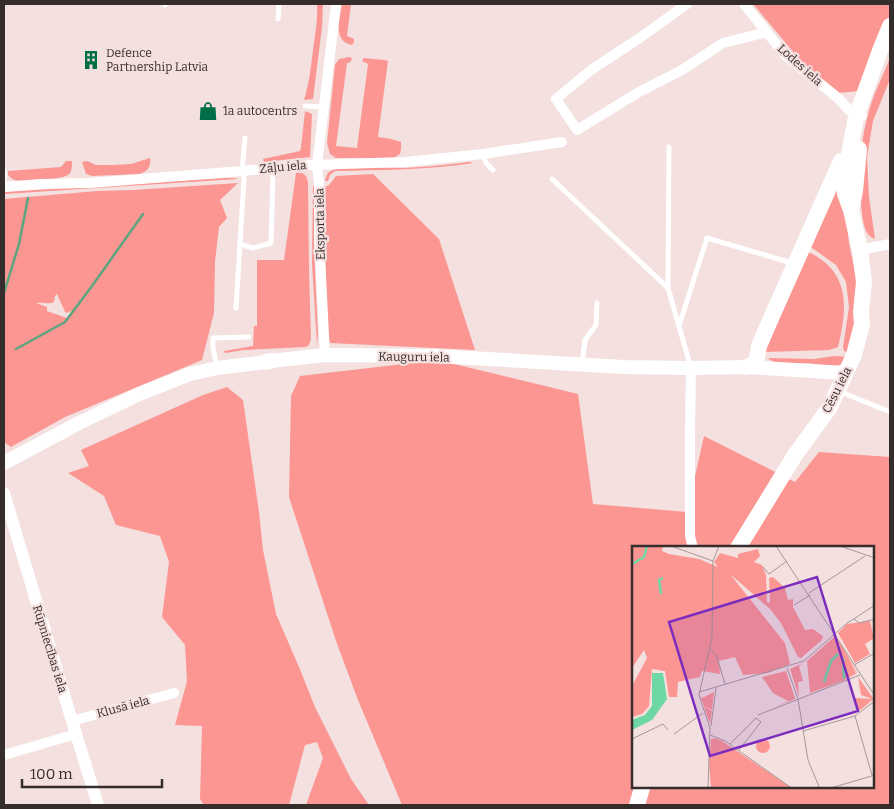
<svg xmlns="http://www.w3.org/2000/svg" width="894" height="809" viewBox="0 0 894 809" font-family="Bitter,serif">
<rect width="100%" height="100%" fill="#f3e0df"/>
<path fill="#fc9693" fill-rule="evenodd" d="M317,4H323L322,27L313,99L304,100C309,84 311,67 313,50C315,35 318,20 317,4Z
M342,4H351L347,36L354,39V42L352,45C332,41 340,19 342,4Z
M753,4H890V15L859,91L839,93L805,66Z
M349,57L352,58L351,61L349,63H347L336,146L357,148L368,64L362,61L364,58L385,60L388,61L378,137L391,139L401,142V149L400,154L394,158H336L330,154L327,143L335,65L339,59Z
M890,58V79L873,121L867,157L869,197L875,239C865,236 863,223 862,213C857,176 860,137 872,101C877,87 884,73 890,58Z
M305,111L312,114L310,157L264,162L263,159L300,151L301,147Z
M150,158C151,167 148,171 140,174L92,176L86,174L82,162L87,161L96,165H113L131,164Z
M66,161H72C72,164 72,170 70,173C66,180 23,183 15,180C12,179 11,178 8,175V171L61,167Z
M469,162L474,163C428,170 382,170 335,171L330,175L328,181H325C326,177 327,173 331,171C338,166 391,168 404,168C426,167 447,165 469,162Z
M296,173C304,172 307,175 308,183L309,268L311,339L309,345L306,347L244,350L225,353L224,351L253,346L254,326H257V260H284Z
M373,174L439,239L475,350L330,343L328,336L325,259V187L329,185L336,176Z
M227,178H235L237,179L4,194V192Z
M837,179L847,224L849,243L856,277L857,312L851,353L844,351L843,347L849,307L846,282L836,265L808,245Z
M238,183L220,200L227,218L219,227L215,262L214,313L202,360L65,417L11,447L4,442V199L97,191L133,190ZM57,294L65,312L67,313L71,311L73,312L67,318L47,311V307L36,303C43,302 49,305 54,302L55,296Z
M313,186H315L314,247L318,335L317,345L312,264Z
M805,251C810,253 815,255 819,258C851,279 846,314 838,347L829,350L765,352Z
M834,356L850,357C845,362 840,366 833,367C827,367 820,364 814,364C802,362 776,368 768,358L814,359Z
M438,360L578,394L593,504L687,512L704,436L795,482L819,452L890,457V805H402L358,700L336,641L289,497L291,396L300,376ZM633,548H873V788H633Z
M227,387L243,400L259,512L263,550L276,614L299,667L315,707L351,779L369,805H306L323,758L317,742L305,745L289,805H204L200,799L202,726L175,725L187,681L185,645L162,617L169,562L160,536L116,525L104,496L68,473L89,466L81,450L203,395Z"/>
<g fill="none" stroke-linecap="round" stroke-linejoin="round">
<path stroke="#5ca57f" stroke-width="2.5" d="M4,293L19,244L28,198
M16,349L65,322L92,286L143,214"/>
<path stroke="#fff" stroke-width="5" d="M165,5V4
M278,19L279,4
M305,106L323,107
M483,154L486,163L493,170
M4,171V187
M552,179L668,288L691,368
M240,244L253,248L271,243L273,174
M668,288L669,147
M236,308L244,179L242,171L245,138
M679,326L707,238L792,263
M582,364L585,340L596,325L597,303
M217,367L213,348V338L249,337
M841,392L890,412"/>
<path stroke="#fff" stroke-width="10" d="M687,4L641,37L591,70L556,99L577,130L639,92L682,70L723,43L767,32
M744,4L786,56L838,98L849,110L862,116
M4,187L40,184L90,183L242,171L310,165L405,162L483,154L562,142
M860,250L890,244
M325,355L319,237V184L317,165L336,4
M691,368L690,432V536L693,548
M72,721L174,693
M4,755L76,734"/>
<path stroke="#fff" stroke-width="12" d="M4,493L72,721L98,805"/>
<path stroke="#fff" stroke-width="14" d="M270,361L325,355L436,356L624,367L691,368L747,367L846,373
M4,463L79,423L137,395L190,374L217,368L266,362"/>
<path stroke="#fff" stroke-width="16" d="M852,206L855,191L859,149
M266,362L270,361
M747,367L756,363L759,346L772,316L841,161
M738,548L795,455L830,407L854,355L862,324L861,312L864,282L860,250L851,210L845,194L844,180L856,117L881,48L890,26
M637,805L642,788"/>
</g>
<defs>
<g id="building-bare" transform="scale(1.5)"><path d="M-4-6H4V6H1V3H-1V6H-4ZM-2.5-4.3h1.7v1.8h-1.7ZM.8-4.3h1.7v1.8H.8ZM-2.5-1h1.7V.8h-1.7ZM.8-1h1.7V.8H.8Z" fill="#006f47" stroke="#f3e0df" stroke-width="2.5" paint-order="stroke"/></g>
<g id="shop-bare" transform="scale(1.5)"><path d="M-5-2.5h2.3a2.7 3.5 0 0 1 5.4 0H5L5.5 6h-11ZM-1.5-2.5h3a1.5 2.3 0 0 0-3 0Z" fill="#006f47" stroke="#f3e0df" stroke-width="2.5" paint-order="stroke"/></g>
</defs>
<g fill-rule="evenodd">
<use href="#building-bare" x="91" y="60"/>
<use href="#shop-bare" x="208" y="111"/>
</g>
<g text-anchor="middle" dominant-baseline="central" stroke-width="4.5" stroke-linejoin="round" paint-order="stroke">
<g font-size="12" fill="#342d2c" stroke="#f3e0df" text-anchor="start">
<text x="106" y="53">Defence<tspan x="106" dy="14">Partnership Latvia</tspan></text>
<text x="223" y="111">1a autocentrs</text>
</g>
<g font-size="12" fill="#342d2c" stroke="#f3e0df">
<text transform="translate(800 65) rotate(42)">Lodes iela</text>
<text transform="translate(283 167) rotate(-5)">Zāļu iela</text>
<text transform="translate(320 224) rotate(-91)">Eksporta iela</text>
<text transform="translate(414 357) rotate(1)">Kauguru iela</text>
<text transform="translate(837 390) rotate(-63)">Cēsu iela</text>
<text transform="translate(50 649) rotate(73)">Rūpniecības iela</text>
<text transform="translate(123 707) rotate(-15)">Klusā iela</text>
</g>
</g>
<g transform="translate(632 546)">
<rect width="242" height="242" fill="#f3e0df"/>
<path d="M0,0H31L30,5L37,8L67,13L86,21L82,16L88,7L106,12V8L126,3L128,10L122,16L130,19L134,29L135,56L138,57L137,32L141,31L153,42L156,54L161,53V61L173,84L181,83L191,90L190,94L169,112L166,111L149,77L138,63L98,28L153,97L158,118L136,127L111,129L103,111L87,115L88,128L70,125L68,131L46,136L45,151H37L33,125L20,123L17,160L10,168L0,171V140L15,112L12,104L0,122ZM238,75L242,92L233,98L238,108L223,117L206,87L215,78ZM202,91H205L224,125L225,127V128L219,117L224,128L211,134L224,130L178,147L175,115ZM171,117L167,120L171,135L166,136L167,151L158,123ZM154,125L163,152V153L140,162L156,155L141,147L130,131ZM226,131L241,152V153L233,160L242,153L225,167L231,162L219,169L226,163L223,152L240,153L229,149ZM82,146L80,164L71,159L80,165L78,178L68,149L70,152ZM83,192L90,195L160,242L79,243L77,216L79,193ZM124 200a7 7 0 1 1 14 0a7 7 0 1 1-14 0Z" fill="#fc9693"/>
<path d="M20,127H31L35,153L20,174L0,184V174L13,169L20,160Z" fill="#6dd8a3"/>
<path fill="none" stroke="#6dd8a3" stroke-width="2.5" d="M0,18L12,11L15,0M29,48L27,34L31,32M211,112L212,133M192,136L199,115L206,108"/>
<path fill="none" stroke="#a79897" stroke-width="1" d="M39,0L81,15L80,91L67,149L78,182L76,243M144,0L243,150M208,0L243,12M81,15L87,0M131,21L137,28L155,15M177,47L233,10M162,59L178,49M222,73L227,77L243,73M78,103L85,111L93,138M222,119L243,107M155,122L166,153L176,214L188,243M67,146L172,115L214,78L243,59M126,169L228,129M223,170L240,229M79,180L84,142M171,185L223,170L243,155M42,188L71,167M78,189L93,195L161,243M0,193L31,178L36,184M98,198L124,172L129,176L107,204M195,243L243,229"/>
<path fill="#7b2cbf" fill-opacity="0.15" stroke="#7b2cbf" stroke-width="2.5" d="M185,31L226,165L78,210L37,76Z"/>
<rect width="242" height="242" fill="none" stroke="#342d2c" stroke-width="2.5"/>
</g>
<rect width="894" height="809" fill="none" stroke="#342d2c" stroke-width="10"/>
<path d="M22 779v8h140v-8" fill="none" stroke="#342d2c" stroke-width="2.5"/>
<text x="30" y="779" font-size="15" fill="#342d2c" stroke="#f3e0df" stroke-width="4" paint-order="stroke">100 m</text>
</svg>
